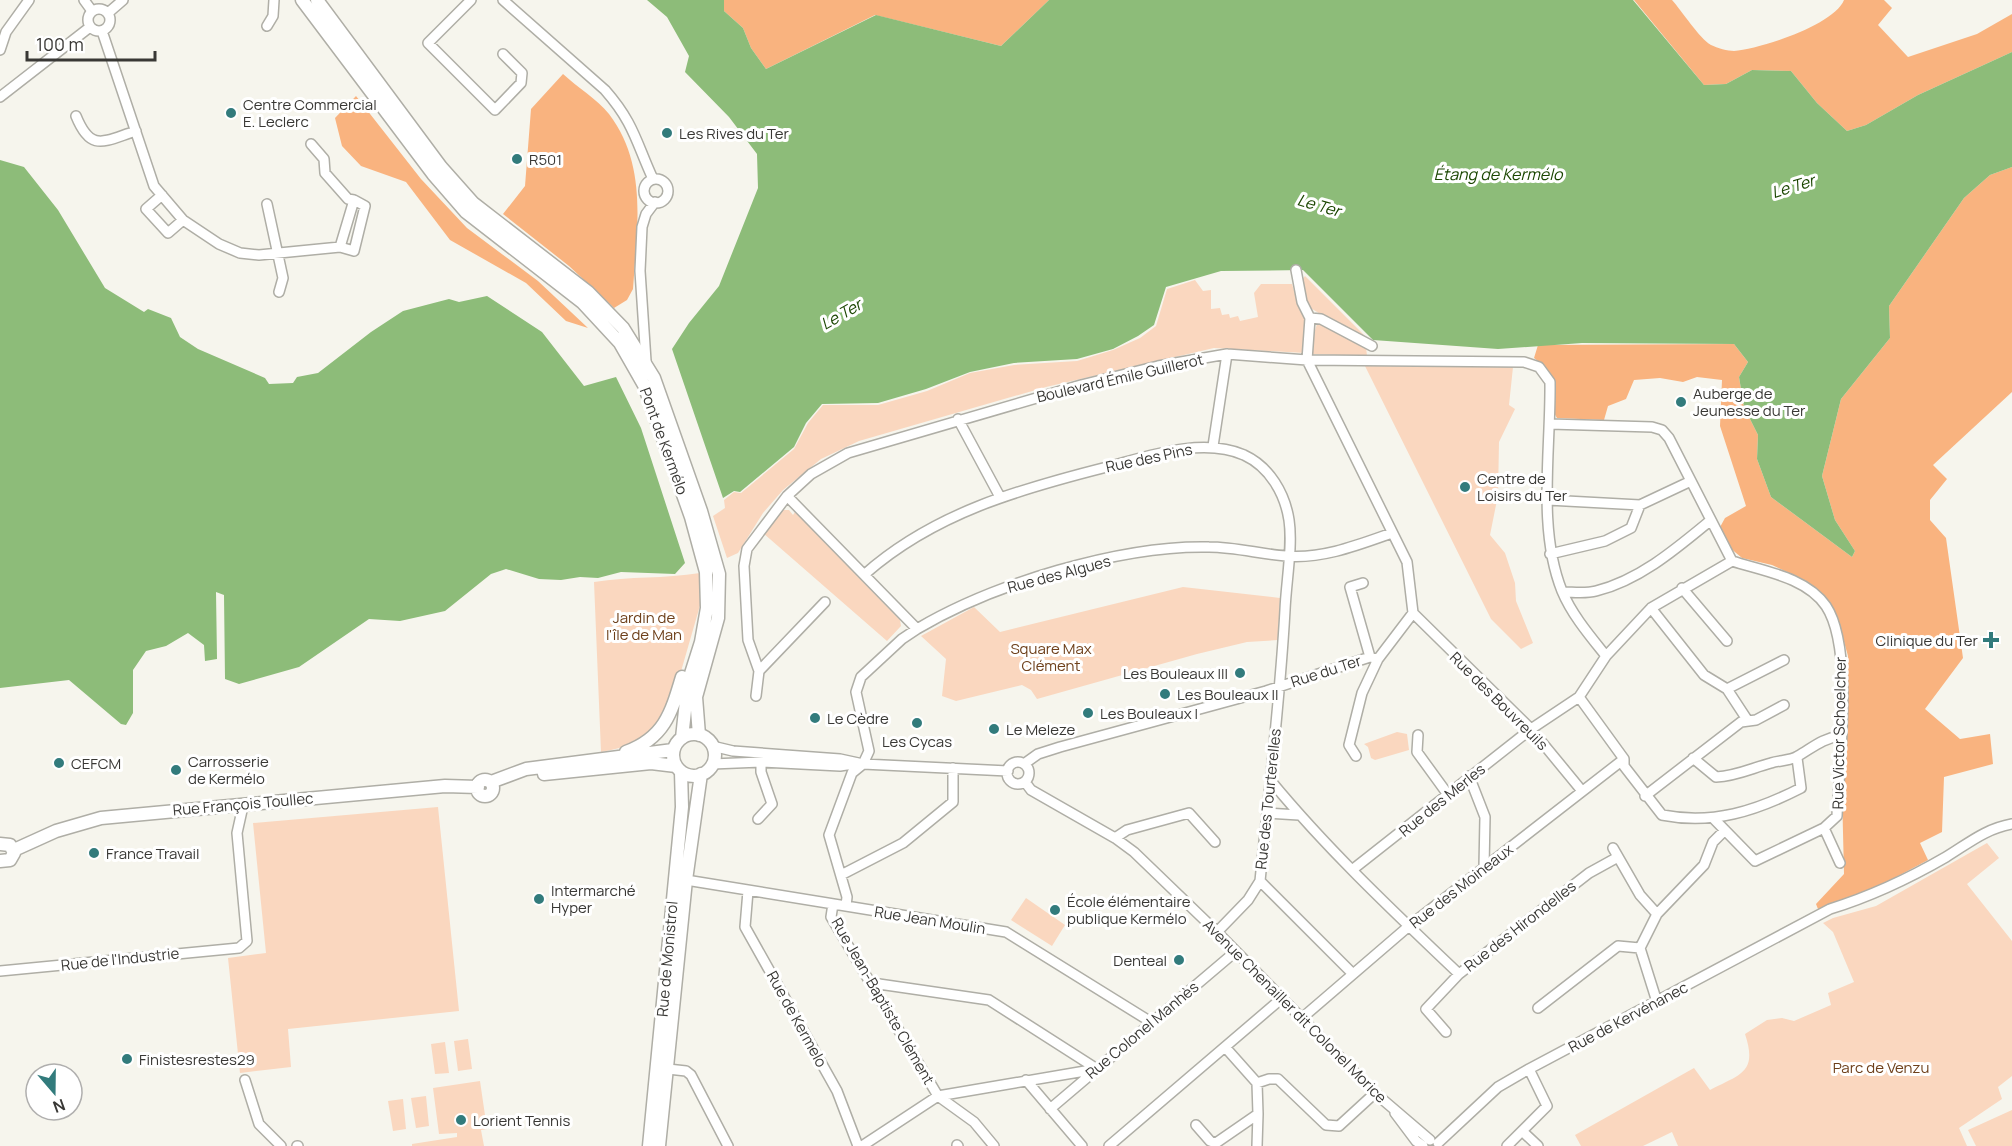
<svg xmlns="http://www.w3.org/2000/svg" width="2012" height="1146" viewBox="0 0 2012 1146" font-family="Manrope,sans-serif">
<rect width="100%" height="100%" fill="#f6f5ed"/>
<path fill="#fad7bf" d="M1305,276L1369,340H1363L1304,304L1300,282Z
M1195,280L1203,291L1211,290V309L1220,308L1222,315L1229,314L1230,318L1238,316L1240,321L1258,317L1254,293L1261,284H1292L1299,308L1307,314L1305,353L1214,348L1046,387L859,441L821,459L783,490L763,513L738,553L727,558L713,516L725,508L724,500L734,492L741,493L794,449L808,423L823,405H878L927,391L970,373L1014,365L1077,361L1113,350L1140,338L1156,326L1167,289Z
M1317,324L1326,325L1366,347L1367,356L1312,354L1313,337Z
M1365,366L1513,367L1509,405L1515,409L1499,442L1498,495L1490,535L1505,553L1515,583L1516,601L1533,643L1521,649L1491,619Z
M782,510H789L793,515L795,512L900,620L901,626L887,641L763,533Z
M700,573L701,602L669,713C653,739 629,747 601,752L594,582C630,576 664,579 700,573Z
M1183,587L1280,598L1278,640L1247,642L1197,654L1037,699L1031,690L1022,685L956,701L942,696L946,659L921,636L974,607L1000,632Z
M1397,732L1407,734L1409,750L1375,760L1371,758L1368,747L1364,744Z
M438,807L459,1011L288,1029L291,1067L240,1073L228,958L266,953L253,823Z
M1987,843L1999,858L1967,884L2012,941V1076L1998,1087L2002,1099L1959,1128L1967,1146H1678L1672,1132L1643,1146H1581L1575,1135L1694,1068L1710,1090C1740,1074 1758,1073 1745,1034L1767,1020L1782,1018L1794,1021L1831,1005L1828,993L1854,982L1833,932L1823,923L1833,918L1876,906Z
M1026,898L1065,925L1052,946L1011,920Z
M468,1039L472,1069L458,1071L454,1041Z
M445,1042L449,1073L435,1074L431,1044Z
M480,1081L487,1129L481,1130L484,1146H412V1144L457,1137V1133L439,1134L433,1088Z
M426,1096L429,1126L416,1128L411,1098Z
M403,1099L406,1129L393,1131L388,1101Z
M2012,1110V1146H1976L1968,1130Z"/>
<path fill="#f9b37f" d="M724,0H1049L1001,46L875,15L766,69L751,48L743,28L724,11Z
M1634,0H1672C1682,11 1699,38 1711,45C1717,48 1728,51 1734,51C1760,49 1834,25 1844,0H1884L1892,8L1878,25L1908,57L1977,34L2012,14V52L1918,95L1866,125L1847,131L1817,103L1791,71L1752,70L1726,84L1704,85Z
M563,74C577,87 597,99 609,114C648,165 637,229 633,289L627,300L614,308L569,266L503,214L525,186L531,109Z
M356,96L421,179L467,228L538,281L588,328L566,321L526,283L450,240L406,182L361,166L342,146L335,118Z
M2012,167V392L1933,465L1947,479L1930,500V520L1946,538L1963,658L1925,709L1960,739L1990,734L1993,764L1944,777L1942,832L1920,843L1928,860L1872,890L1818,909L1816,904L1844,874L1842,791L1848,656L1839,624L1829,603L1808,582L1772,565L1742,558L1729,547L1719,529L1725,518L1746,506L1720,426L1722,380L1697,377L1683,382L1660,378L1634,380L1626,399L1608,406L1604,420L1557,418C1543,395 1566,382 1534,358L1538,345L1734,344L1748,362L1739,377L1744,407L1758,435L1757,459L1771,497L1852,557L1855,551L1835,520L1822,476L1841,399L1890,338L1889,306L1964,198L1990,175Z"/>
<path fill="#8dbc79" d="M647,0H724V11L743,28L751,48L766,69L876,15L1001,46L1049,0H1633L1704,85L1726,84L1752,70L1791,71L1817,103L1847,131L1866,125L1918,95L2012,52V167L1990,175L1964,198L1889,306L1890,338L1841,399L1822,476L1835,520L1855,551L1852,557L1771,497L1757,459L1758,435L1744,407L1739,377L1748,362L1734,344L1582,343L1498,349L1373,340L1303,270L1221,271L1166,287L1154,325L1138,336L1113,349L1077,359L1014,363L970,372L926,389L878,403L822,404L806,423L794,447L740,492L734,491L723,498L672,349L689,323L719,286L758,188L757,154L729,117L685,72L689,56L667,17Z
M0,160L24,167L58,210L105,288L144,312L148,309L171,318L180,337L198,349L265,378L269,384L293,383L297,377L318,373L371,332L403,311L449,299L459,302L487,296L542,332L584,386L616,377L641,428L685,563L675,574L621,572L598,578L580,577L561,580L539,579L506,569L491,574L445,611L400,621L369,619L299,667L239,684L225,679L224,595L216,592L217,659L205,661L204,645L188,633L166,646L146,651L133,670V713L126,725L121,724L69,680L0,688Z"/>
<g fill="none" stroke-linecap="round" stroke-linejoin="round">
<g stroke="#afaea6" stroke-width="12">
<path id="minor" d="M84,0L92,11
M471,0L428,43L495,110L521,83L522,73L503,54
M503,0L605,90C634,123 636,142 653,179
M88 20a11 11 0 1 1 22 0a11 11 0 1 1-22 0Z
M108,13L123,0
M267,26L273,16L274,0
M102,31L154,186L183,220L219,244L240,253L259,255L340,247L354,200L348,199L325,173L324,159L311,144
M0,50L6,32L29,0
M0,97L90,27
M76,116C91,153 104,141 136,131
M644 191a12 12 0 1 1 24 0a12 12 0 1 1-24 0Z
M162,195L146,209L168,233L183,220
M267,204L283,278L279,292
M340,247L354,251L365,206L354,200
M1296,270L1302,302L1310,318L1307,360L1407,562L1413,613
M1310,318L1321,319L1372,346
M646,361L640,271L642,227L646,214L655,202
M958,419L1000,497
M1550,424L1652,427L1662,430L1669,438L1732,561C1763,571 1806,577 1826,606C1854,648 1839,765 1837,816L1824,828L1755,861L1714,819
M1213,446L1227,354
M787,496L917,629C993,584 1120,545 1209,547C1235,547 1260,554 1286,556C1323,559 1358,545 1392,533
M1548,500L1640,505L1691,481
M1550,554L1605,541L1631,528L1640,505
M865,574C934,513 1020,489 1107,467C1149,456 1202,437 1244,455C1270,467 1285,494 1289,520C1293,546 1286,583 1285,610C1280,701 1269,791 1260,881L1248,900L1217,932
M1363,583L1350,587L1370,657
M1682,588L1727,641
M1563,592C1573,592 1585,594 1596,591C1640,580 1677,548 1711,520
M1651,608L1704,675L1727,689L1748,721
M1413,613L1531,729L1582,791
M759,671L825,602
M1727,689L1784,660
M756,696L759,671L748,640L744,566L747,549L787,496L811,474L848,453L1081,385L1158,366L1227,354L1307,360L1524,362L1539,367L1550,382C1551,449 1537,529 1562,591C1572,615 1590,636 1606,656
M1579,697L1624,759
M1418,735L1417,752L1449,796
M712,746L733,751L840,759L863,764L1008,771
M1356,756L1349,745L1362,693L1378,659
M1693,758L1716,777C1737,776 1752,768 1771,763C1780,760 1791,761 1798,756C1812,748 1823,738 1840,736
M1624,759V766L1662,815C1713,825 1756,811 1801,788L1797,758
M1007 773a11 11 0 1 1 22 0a11 11 0 1 1-22 0Z
M712,764L761,762L840,766L853,764
M1024,764L1038,754L1060,747L1266,691L1370,657L1378,659L1413,613
M1469,776L1485,817L1484,867
M1271,781C1328,850 1394,912 1459,974
M1025,782L1031,790L1115,838L1134,852L1217,932L1375,1093L1430,1140
M1645,796L1741,722L1756,720L1784,705
M1267,813L1299,815
M758,819L772,804L761,772V762
M1824,828L1840,863
M1115,838L1127,830L1189,813L1215,842
M1613,848L1640,895L1657,914
M1352,870L1531,729L1579,697L1606,656L1651,608L1732,561
M841,875L903,843L953,802V768
M686,880L1006,932L1151,1022
M1260,881L1353,974
M748,891L745,927L837,1091L858,1146
M833,904L831,917L938,1096L974,1122L994,1146
M846,906L847,897L829,835L852,773L863,764L869,751L856,692L861,677L902,639L917,629
M0,971L239,948L247,941L237,833L243,806
M872,983L989,1000L1097,1069
M1657,1002L1640,948L1657,914L1704,865L1713,842L1725,830
M1538,1008L1618,946L1640,948
M1302,1018L1409,926L1624,759
M1446,1032L1426,1009L1459,974L1589,873L1618,857
M668,1069L686,1071L691,1075L728,1146
M245,1080L259,1124L281,1146
M1026,1080L1082,1146
M1257,1083L1269,1079H1278L1326,1125L1339,1126L1375,1093
M1050,1109L1235,952
M1395,1113L1416,1141L1423,1146
M1196,1125L1210,1141L1216,1143L1258,1114L1257,1083L1225,1047
M1522,1131L1538,1146
M1438,1143L1498,1087L1529,1069L1830,909C1872,896 1908,879 1946,857C1969,843 1985,829 2012,824
M957,1145L958,1146
M297,1146H298
M862,1146L938,1096L1097,1069
M1109,1146L1281,999
M1257,1146L1258,1114
M1507,1146L1547,1106L1529,1069"/>
</g>
<g stroke="#afaea6" stroke-width="15">
<path id="major" d="M302,0L433,174L466,212L582,302L620,343L644,385L691,517L706,572L707,608L701,642L688,683L682,738
M317,0L441,167L473,203L588,292L623,328L654,378L701,511L719,574L718,618L696,697L699,735
M673 755a21 21 0 1 1 42 0a21 21 0 1 1-42 0Z
M626,752C664,738 671,714 682,677
M544,774L651,763L676,766
M477 788a8 8 0 1 1 16 0a8 8 0 1 1-16 0Z
M491,782L526,769L673,750
M0,844L10,845L14,853L10,860L0,861
M14,850L56,831L101,818L445,786L478,787
M649,1146L682,807L681,772
M659,1146L686,880L701,774"/>
</g>
<use href="#minor" stroke="#fff" stroke-width="9"/>
<use href="#major" stroke="#fff" stroke-width="12"/>
</g>
<g fill="#327b7c" stroke="#fff" stroke-width="2">
<circle cx="231" cy="113" r="6"/>
<circle cx="667" cy="133" r="6"/>
<circle cx="517" cy="159" r="6"/>
<circle cx="1681" cy="402" r="6"/>
<circle cx="1465" cy="487" r="6"/>
<path d="M1988 631h6v6h6v6h-6v6h-6v-6h-6v-6h6z"/>
<circle cx="1240" cy="673" r="6"/>
<circle cx="1165" cy="694" r="6"/>
<circle cx="1088" cy="713" r="6"/>
<circle cx="815" cy="718" r="6"/>
<circle cx="917" cy="723" r="6"/>
<circle cx="994" cy="729" r="6"/>
<circle cx="59" cy="763" r="6"/>
<circle cx="176" cy="770" r="6"/>
<circle cx="94" cy="853" r="6"/>
<circle cx="539" cy="899" r="6"/>
<circle cx="1055" cy="910" r="6"/>
<circle cx="1179" cy="960" r="6"/>
<circle cx="127" cy="1059" r="6"/>
<circle cx="461" cy="1120" r="6"/>
</g>
<g text-anchor="middle" dominant-baseline="central" stroke-width="6" stroke-linejoin="round" paint-order="stroke">
<g font-size="15" fill="#393835" stroke="#fff" text-anchor="start">
<text x="243" y="104">Centre Commercial<tspan x="243" dy="17">E. Leclerc</tspan></text>
<text x="679" y="133">Les Rives du Ter</text>
<text x="529" y="159">R501</text>
<text x="1693" y="393">Auberge de<tspan x="1693" dy="17">Jeunesse du Ter</tspan></text>
<text x="1477" y="478">Centre de<tspan x="1477" dy="17">Loisirs du Ter</tspan></text>
<text x="1978" y="640" text-anchor="end">Clinique du Ter</text>
<text x="1228" y="673" text-anchor="end">Les Bouleaux III</text>
<text x="1177" y="694">Les Bouleaux II</text>
<text x="1100" y="713">Les Bouleaux I</text>
<text x="827" y="718">Le Cèdre</text>
<text x="1006" y="729">Le Meleze</text>
<text x="917" y="741" text-anchor="middle">Les Cycas</text>
<text x="188" y="761">Carrosserie<tspan x="188" dy="17">de Kermélo</tspan></text>
<text x="71" y="763">CEFCM</text>
<text x="106" y="853">France Travail</text>
<text x="551" y="890">Intermarché<tspan x="551" dy="17">Hyper</tspan></text>
<text x="1067" y="901">École élémentaire<tspan x="1067" dy="17">publique Kermélo</tspan></text>
<text x="1167" y="960" text-anchor="end">Denteal</text>
<text x="139" y="1059">Finistesrestes29</text>
<text x="473" y="1120">Lorient Tennis</text>
</g>
<g font-size="15" fill="#393835" stroke="#fff">
<text transform="translate(1120 378) rotate(-13)">Boulevard Émile Guillerot</text>
<text transform="translate(664 441) rotate(70)">Pont de Kermélo</text>
<text transform="translate(1149 458) rotate(-12)">Rue des Pins</text>
<text transform="translate(1059 574) rotate(-15)">Rue des Algues</text>
<text transform="translate(1326 671) rotate(-18)">Rue du Ter</text>
<text transform="translate(1499 701) rotate(45)">Rue des Bouvreuils</text>
<text transform="translate(1839 733) rotate(-89)">Rue Victor Schoelcher</text>
<text transform="translate(1268 799) rotate(-84)">Rue des Tourterelles</text>
<text transform="translate(1442 800) rotate(-39)">Rue des Merles</text>
<text transform="translate(243 804) rotate(-5)">Rue François Toullec</text>
<text transform="translate(1461 886) rotate(-38)">Rue des Moineaux</text>
<text transform="translate(930 920) rotate(9)">Rue Jean Moulin</text>
<text transform="translate(1520 926) rotate(-38)">Rue des Hirondelles</text>
<text transform="translate(120 959) rotate(-6)">Rue de l'Industrie</text>
<text transform="translate(667 959) rotate(-85)">Rue de Monistrol</text>
<text transform="translate(883 1001) rotate(60)">Rue Jean-Baptiste Clément</text>
<text transform="translate(1295 1011) rotate(45)">Avenue Chenailler dit Colonel Morice</text>
<text transform="translate(1628 1017) rotate(-28)">Rue de Kervénanec</text>
<text transform="translate(797 1019) rotate(61)">Rue de Kermelo</text>
<text transform="translate(1142 1030) rotate(-40)">Rue Colonel Manhès</text>
</g>
<g font-size="15" fill="#6e401b" stroke="#fff">
<text x="644" y="617">Jardin de<tspan x="644" dy="17">l'île de Man</tspan></text>
<text x="1051" y="648">Square Max<tspan x="1051" dy="17">Clément</tspan></text>
<text x="1881" y="1067">Parc de Venzu</text>
</g>
<g font-size="16" font-style="italic" fill="#1a4600" stroke="#fff">
<text x="1498" y="174">Étang de Kermélo</text>
<text transform="translate(1793 186) rotate(-17)">Le Ter</text>
<text transform="translate(1319 205) rotate(16)">Le Ter</text>
<text transform="translate(841 314) rotate(-30)">Le Ter</text>
</g>
</g>
<g transform="translate(54 1092) rotate(160)"><circle r="28" fill="#ffffff" stroke="#b0afae" stroke-width="1.5"/>
<path d="M0-4.5L10 22L0 15L-10 22Z" fill="#327b7c"/>
<text y="-9" font-size="16" font-weight="bold" text-anchor="middle" fill="#393835">N</text>
</g>
<path d="M27 51v9h128v-9" fill="none" stroke="#393835" stroke-width="3"/>
<text x="36" y="51" font-size="18" fill="#393835" stroke="#ffffff" stroke-width="4.5" paint-order="stroke">100 m</text>
</svg>
